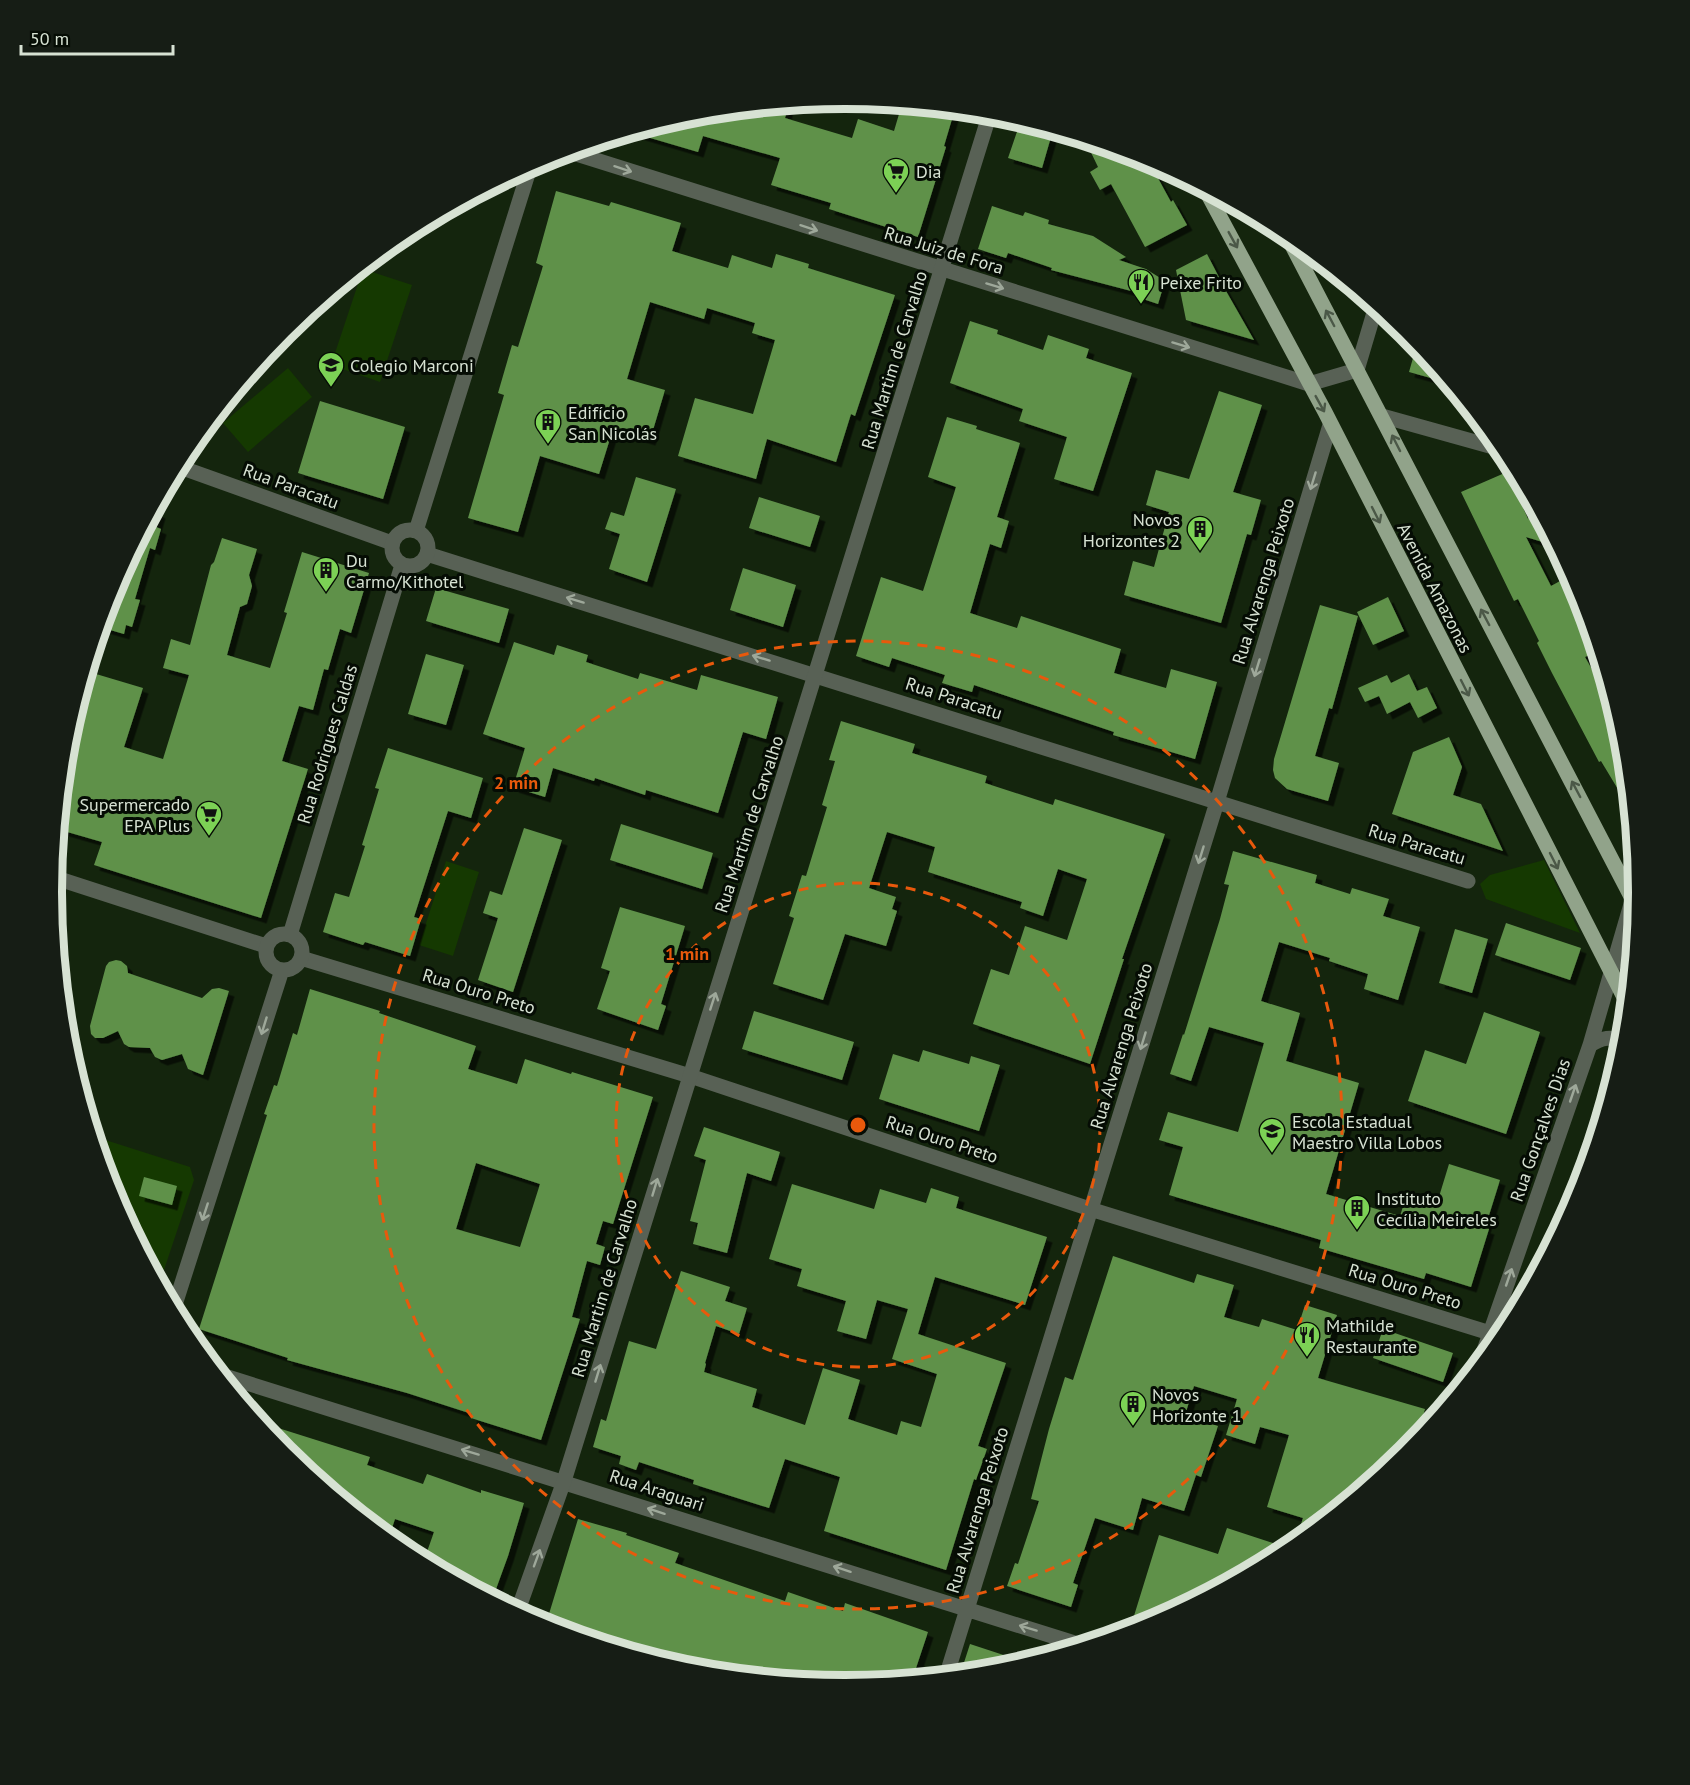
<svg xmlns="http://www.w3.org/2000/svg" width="1690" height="1785" viewBox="0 0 1690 1785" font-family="'PT Sans',sans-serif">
<defs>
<filter id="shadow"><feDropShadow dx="5.5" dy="5.5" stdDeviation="0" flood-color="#0009"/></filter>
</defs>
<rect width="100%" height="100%" fill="#14250d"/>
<path fill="#153901" d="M363,269L412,285L380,382L331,365Z
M288,368L312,397L248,452L223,423Z
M1544,860L1580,933L1486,899L1480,884L1490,875Z
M446,861L479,872L453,956L419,945Z
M93,1136L190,1167L194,1180L159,1285L111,1196Z"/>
<path fill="#5f914a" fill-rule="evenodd" filter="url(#shadow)" d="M789,104L785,118L852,138L858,119L894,131L902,104L955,109L944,146L946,147L918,237L829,209L831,203L771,185L780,158L703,136L698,152L630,132L690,114Z
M1021,120L1053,130L1042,168L1008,158Z
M1085,140L1147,158L1171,202L1173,200L1187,225L1145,247L1111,184L1100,190L1090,172L1098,167Z
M556,191L609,206L611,202L681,223L672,251L728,268L732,255L772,268L776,254L809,264L808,268L895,295L855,416L851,414L836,462L767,439L756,479L678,456L695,398L753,414L775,340L752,333L755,323L707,308L704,319L650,302L627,379L665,390L650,440L613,429L599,474L540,456L518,532L468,518L504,395L498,393L512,345L518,347L543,266L536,263Z
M992,206L1023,216L1025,212L1049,220L1048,224L1093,236L1126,257L1119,260L1146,269L1165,281L1158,304L1134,296L1135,292L1051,270L1052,268L1008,253L1006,258L978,249Z
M1207,254L1226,291L1254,340L1186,320L1176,270Z
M970,321L998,330L997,334L1043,350L1048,335L1089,349L1086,358L1132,373L1093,491L1054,479L1067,437L1019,421L1023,409L950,383Z
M1417,344L1449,383L1409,372Z
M1219,391L1262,405L1233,492L1261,500L1251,535L1247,534L1221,623L1124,595L1133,561L1154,567L1169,512L1146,505L1156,470L1189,479Z
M320,401L405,427L383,499L298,473Z
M947,417L977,426L976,429L1020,443L997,517L1009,521L1001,548L990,544L970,613L1017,628L1021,616L1121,649L1114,673L1166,688L1171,669L1217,682L1195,759L1113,735L1114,732L974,685L972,692L942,683L945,675L892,658L889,667L856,656L881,577L923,591L956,487L928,477Z
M1507,472L1528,519L1533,503L1556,546L1526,537L1551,586L1560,581L1595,652L1585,657L1617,714L1624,738L1631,811L1601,761L1599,762L1552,673L1537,643L1539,641L1518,599L1514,601L1461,492Z
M636,477L676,489L647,582L609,569L620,534L605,529L611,512L624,516Z
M759,497L820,516L810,547L749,528Z
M153,510L160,513L156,527L161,529L155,550L150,548L135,599L140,600L132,627L126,625L124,634L100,627L112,588Z
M222,538L257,549L249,575L252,586L247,604L240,607L227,655L270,668L287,613L284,612L302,552L369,573L351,633L340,629L328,670L324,669L313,710L299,706L282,761L308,769L261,918L94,865L102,842L57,829L66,737L86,671L143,688L124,747L163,759L189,675L163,668L171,639L190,645L211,565L214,562Z
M743,568L796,585L783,627L730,610Z
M436,588L509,609L499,643L426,621Z
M1388,597L1404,631L1373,645L1357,612Z
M1320,605L1358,616L1332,709L1329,708L1315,756L1339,763L1328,801L1287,789L1275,778L1273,770L1274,759Z
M514,642L554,655L557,645L588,655L586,662L638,679L640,673L697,690L701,675L778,697L766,739L743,732L718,813L646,790L645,795L595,778L594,781L553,768L545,797L513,787L525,748L483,734Z
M426,654L464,665L446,725L408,714Z
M1409,674L1417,691L1427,687L1437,708L1418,718L1410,702L1387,714L1379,696L1365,702L1358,688L1387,675L1391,683Z
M841,721L915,744L912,753L987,776L985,783L1053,805L1055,799L1165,834L1122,959H1124L1090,1064L973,1024L991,969L1009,975L1025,926L1067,940L1087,879L1058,869L1043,916L1020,908L1022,902L928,872L935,847L887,832L869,888L896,897L892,909L897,911L886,946L845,934L823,1000L773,984L794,918L789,916L802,875L806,876L827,807L822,805L835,761L829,760Z
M1449,737L1462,767L1453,795L1481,804L1503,851L1392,814L1413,752Z
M388,748L483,778L471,818L448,811L414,917L421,919L410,956L365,942L363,945L323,932L335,893L349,897L365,846L362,845L379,789L375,788Z
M621,824L713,853L702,889L610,860Z
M524,828L562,840L513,992L478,980L498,918L483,913L490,891L502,895Z
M1233,851L1317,875L1315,883L1350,894L1352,888L1389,899L1383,916L1420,927L1398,1000L1364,989L1368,974L1329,961L1330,958L1279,942L1261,1001L1300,1013L1286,1061L1359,1083L1326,1194L1400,1216L1408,1191L1438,1200L1449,1164L1500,1180L1485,1228L1489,1229L1471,1287L1426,1273L1424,1279L1319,1248L1321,1240L1169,1195L1183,1147L1159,1140L1168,1112L1238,1132L1264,1043L1209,1027L1191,1081L1170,1074L1183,1034L1184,1035L1220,919L1229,885L1224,884Z
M620,907L685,926L661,1004L666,1006L658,1030L597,1009L610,971L601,968Z
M1506,923L1581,948L1570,980L1495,955Z
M1455,929L1488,939L1472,993L1439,983Z
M116,960L121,961L127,966L128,973L202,998L212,989L219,988L229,991L203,1075L188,1069L182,1054L162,1060L155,1057L150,1048L129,1047L124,1044L118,1031L103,1038H95L91,1034L90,1026L106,966L109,962Z
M310,989L380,1011L379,1013L476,1046L468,1069L517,1084L525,1059L571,1074L572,1072L653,1097L613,1224L603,1221L596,1244L605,1247L600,1265L587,1261L572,1317L580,1319L541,1440L471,1418L472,1414L407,1393L287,1360L288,1358L199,1329L267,1115L264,1114L274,1085L277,1086L293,1033L297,1035ZM476,1163L540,1184L520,1247L456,1229Z
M754,1011L854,1042L842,1080L742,1049Z
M1484,1012L1540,1032L1506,1134L1408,1101L1425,1050L1466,1064Z
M923,1050L969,1064L971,1056L1000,1065L979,1131L879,1099L893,1054L919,1062Z
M704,1127L780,1152L771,1181L747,1173L727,1253L693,1244L698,1223L690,1221L706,1160L694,1156Z
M144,1177L177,1186L172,1205L139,1196Z
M792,1184L874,1209L880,1189L926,1203L931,1188L959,1197L956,1208L1047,1237L1025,1305L935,1277L918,1334L1006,1363L978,1446L987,1449L976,1480L974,1479L946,1570L824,1531L840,1477L785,1459L769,1508L693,1484L694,1480L639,1462L636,1470L619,1464L621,1456L593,1447L601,1419L606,1421L629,1341L656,1349L681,1271L730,1287L725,1301L747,1308L739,1334L716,1326L705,1363L706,1364L704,1372L757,1389L752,1407L805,1425L823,1368L860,1380L848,1419L897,1435L901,1421L921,1427L937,1374L892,1359L908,1309L877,1300L866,1339L837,1331L846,1301L797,1286L802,1269L769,1259Z
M1113,1256L1194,1283L1197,1274L1234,1285L1224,1317L1259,1327L1262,1319L1297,1330L1305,1305L1337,1315L1318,1378L1425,1409L1415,1444L1406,1454L1294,1546L1303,1518L1267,1507L1289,1435L1260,1427L1255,1444L1226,1435L1237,1399L1194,1386L1185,1415L1218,1426L1201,1477L1196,1475L1184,1511L1142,1498L1133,1530L1095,1518L1073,1583L1078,1585L1071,1607L1007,1586L1015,1563L1018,1564L1039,1501L1031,1499L1049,1429L1065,1377L1073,1380Z
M1383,1329L1453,1353L1443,1382L1373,1358Z
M256,1421L370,1457L367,1465L423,1484L427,1474L481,1493V1490L524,1503L508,1556L492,1600L423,1563L434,1532L395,1519L388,1540L283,1454Z
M578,1519L627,1533L626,1535L679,1553L675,1563L785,1601L788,1592L843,1611L845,1603L928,1632L912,1680L845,1686L690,1671L545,1627Z
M1227,1528L1291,1549L1149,1626L1129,1632L1159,1535L1218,1554Z
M970,1644L1028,1663L1000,1671L960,1675Z"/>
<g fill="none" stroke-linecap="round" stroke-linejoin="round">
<path stroke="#586155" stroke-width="15" d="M567,151L1309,384L1357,370L1376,306
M1382,416L1504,450
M177,466L392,543
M427,554L1468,881
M53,877L266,946
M301,958L690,1076L1090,1209L1503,1337
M1590,1045C1603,1037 1610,1037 1624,1040
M1479,1365L1590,1045L1638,880
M218,1374L1084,1646
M946,1677L1217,802L1330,425"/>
<path stroke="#586155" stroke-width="15" d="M392 548a18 18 0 1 1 36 0a18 18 0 1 1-36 0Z
M416,531L531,164
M266 952a18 18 0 1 1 36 0a18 18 0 1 1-36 0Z
M290,935L402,565
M173,1311L282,970
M517,1613L564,1481L990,113"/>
<path stroke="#91a38a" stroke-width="15" d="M1205,189L1325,412L1628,1005
M1285,232L1637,908"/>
</g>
<defs><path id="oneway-shaft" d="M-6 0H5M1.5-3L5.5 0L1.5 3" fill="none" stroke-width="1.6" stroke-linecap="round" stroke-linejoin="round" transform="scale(1.5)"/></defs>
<g stroke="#9ea89a">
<use href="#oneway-shaft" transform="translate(623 169) rotate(18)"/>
<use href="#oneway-shaft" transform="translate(809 228) rotate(18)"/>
<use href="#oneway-shaft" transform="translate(995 286) rotate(17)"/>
<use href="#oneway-shaft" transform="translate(1181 345) rotate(17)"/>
<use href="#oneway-shaft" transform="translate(1313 481) rotate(107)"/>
<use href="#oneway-shaft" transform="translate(575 600) rotate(-163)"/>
<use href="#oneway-shaft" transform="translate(761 658) rotate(-163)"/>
<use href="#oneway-shaft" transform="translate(1257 668) rotate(107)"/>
<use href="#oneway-shaft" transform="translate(1201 855) rotate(107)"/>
<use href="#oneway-shaft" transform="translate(713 1001) rotate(-72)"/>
<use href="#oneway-shaft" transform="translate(264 1026) rotate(107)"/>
<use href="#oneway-shaft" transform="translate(1143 1041) rotate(107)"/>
<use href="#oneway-shaft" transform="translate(1573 1093) rotate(-71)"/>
<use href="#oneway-shaft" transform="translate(655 1187) rotate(-73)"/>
<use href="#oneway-shaft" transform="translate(205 1212) rotate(108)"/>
<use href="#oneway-shaft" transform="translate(1509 1277) rotate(-71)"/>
<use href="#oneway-shaft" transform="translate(598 1373) rotate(-73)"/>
<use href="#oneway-shaft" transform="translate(470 1452) rotate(-163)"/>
<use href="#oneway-shaft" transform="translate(656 1511) rotate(-162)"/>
<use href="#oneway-shaft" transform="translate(537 1558) rotate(-70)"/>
<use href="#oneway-shaft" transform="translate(842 1569) rotate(-162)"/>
<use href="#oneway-shaft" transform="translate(1028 1628) rotate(-163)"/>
</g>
<g stroke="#4b5847">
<use href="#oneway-shaft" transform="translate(1233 240) rotate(61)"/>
<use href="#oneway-shaft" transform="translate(1330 318) rotate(-118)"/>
<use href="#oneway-shaft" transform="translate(1320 404) rotate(61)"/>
<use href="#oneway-shaft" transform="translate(1396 443) rotate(-117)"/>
<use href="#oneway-shaft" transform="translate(1376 515) rotate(63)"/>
<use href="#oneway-shaft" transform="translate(1485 617) rotate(-118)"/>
<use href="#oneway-shaft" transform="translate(1465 688) rotate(63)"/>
<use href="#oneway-shaft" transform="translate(1576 789) rotate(-118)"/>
<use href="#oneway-shaft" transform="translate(1554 861) rotate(63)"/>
</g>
<g fill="none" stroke="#e8590c" stroke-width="3" stroke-dasharray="10 8">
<circle cx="858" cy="1125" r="242"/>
<circle cx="858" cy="1125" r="484"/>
</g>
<defs>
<g id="supermarket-pin" transform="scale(1.35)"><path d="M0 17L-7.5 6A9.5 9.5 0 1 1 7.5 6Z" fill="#7cd155" stroke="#050c04"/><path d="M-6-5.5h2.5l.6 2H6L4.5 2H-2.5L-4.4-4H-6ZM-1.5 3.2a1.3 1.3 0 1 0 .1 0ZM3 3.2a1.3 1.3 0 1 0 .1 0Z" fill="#111"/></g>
<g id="restaurant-pin" transform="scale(1.35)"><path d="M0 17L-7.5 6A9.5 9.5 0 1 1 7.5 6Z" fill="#7cd155" stroke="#050c04"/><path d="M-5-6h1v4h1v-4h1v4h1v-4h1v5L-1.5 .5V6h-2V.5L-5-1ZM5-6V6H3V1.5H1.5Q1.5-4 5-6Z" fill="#111"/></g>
<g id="school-pin" transform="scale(1.35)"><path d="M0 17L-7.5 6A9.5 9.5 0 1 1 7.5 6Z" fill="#7cd155" stroke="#050c04"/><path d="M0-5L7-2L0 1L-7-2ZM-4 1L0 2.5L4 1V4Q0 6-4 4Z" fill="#111"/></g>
<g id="building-pin" transform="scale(1.35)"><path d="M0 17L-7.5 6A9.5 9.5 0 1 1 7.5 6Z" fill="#7cd155" stroke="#050c04"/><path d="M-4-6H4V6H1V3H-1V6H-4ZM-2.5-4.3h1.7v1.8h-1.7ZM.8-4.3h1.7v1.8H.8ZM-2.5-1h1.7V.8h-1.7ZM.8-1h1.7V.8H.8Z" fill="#111"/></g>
</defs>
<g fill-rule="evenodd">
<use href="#supermarket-pin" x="896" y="171"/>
<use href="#restaurant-pin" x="1141" y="282"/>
<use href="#school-pin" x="331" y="365"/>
<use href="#building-pin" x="548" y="422"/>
<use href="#building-pin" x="1200" y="529"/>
<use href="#building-pin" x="326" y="570"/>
<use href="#supermarket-pin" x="209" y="814"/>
<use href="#school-pin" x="1272" y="1131"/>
<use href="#building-pin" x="1357" y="1208"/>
<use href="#restaurant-pin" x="1307" y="1335"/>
<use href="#building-pin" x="1133" y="1404"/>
</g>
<g text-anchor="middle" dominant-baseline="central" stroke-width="6" stroke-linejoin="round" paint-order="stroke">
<g font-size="18" fill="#d7e2d3" stroke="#050c04" text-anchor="start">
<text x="916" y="171">Dia</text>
<text x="1160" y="282">Peixe Frito</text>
<text x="350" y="365">Colegio Marconi</text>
<text x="568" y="412">Edifício<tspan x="568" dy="21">San Nicolás</tspan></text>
<text x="1180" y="519" text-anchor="end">Novos<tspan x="1180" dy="21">Horizontes 2</tspan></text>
<text x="346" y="560">Du<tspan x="346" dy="21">Carmo/Kithotel</tspan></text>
<text x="190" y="804" text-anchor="end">Supermercado<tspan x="190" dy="21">EPA Plus</tspan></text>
<text x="1292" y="1121">Escola Estadual<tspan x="1292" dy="21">Maestro Villa Lobos</tspan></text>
<text x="1376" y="1198">Instituto<tspan x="1376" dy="21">Cecília Meireles</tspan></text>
<text x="1326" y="1325">Mathilde<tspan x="1326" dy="21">Restaurante</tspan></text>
<text x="1152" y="1394">Novos<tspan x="1152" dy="21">Horizonte 1</tspan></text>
</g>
<g font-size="18" fill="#d7e2d3" stroke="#050c04">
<text transform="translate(944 250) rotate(17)">Rua Juiz de Fora</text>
<text transform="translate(894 360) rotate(-73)">Rua Martim de Carvalho</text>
<text transform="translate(291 486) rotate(20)">Rua Paracatu</text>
<text transform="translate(1263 581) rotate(-73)">Rua Alvarenga Peixoto</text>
<text transform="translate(1435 588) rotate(63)">Avenida Amazonas</text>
<text transform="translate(954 698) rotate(18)">Rua Paracatu</text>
<text transform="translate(327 744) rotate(-73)">Rua Rodrigues Caldas</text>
<text transform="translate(749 824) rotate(-72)">Rua Martim de Carvalho</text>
<text transform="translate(1417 844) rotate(17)">Rua Paracatu</text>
<text transform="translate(479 991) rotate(17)">Rua Ouro Preto</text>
<text transform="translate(1121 1046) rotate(-73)">Rua Alvarenga Peixoto</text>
<text transform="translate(1540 1130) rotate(-71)">Rua Gonçalves Dias</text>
<text transform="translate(942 1139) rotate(18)">Rua Ouro Preto</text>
<text transform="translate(1405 1286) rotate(17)">Rua Ouro Preto</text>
<text transform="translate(604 1288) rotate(-73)">Rua Martim de Carvalho</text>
<text transform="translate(657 1490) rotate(18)">Rua Araguari</text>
<text transform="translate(977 1510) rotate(-73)">Rua Alvarenga Peixoto</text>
</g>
</g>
<path d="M0 0H1690V1785H0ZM62 892a783 783 0 1 1 1566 0a783 783 0 1 1-1566 0Z" fill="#161d15" fill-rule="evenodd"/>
<path fill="none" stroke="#d7e2d3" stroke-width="8" d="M62 892a783 783 0 1 1 1566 0a783 783 0 1 1-1566 0Z"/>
<circle cx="858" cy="1125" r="9" fill="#e8590c" stroke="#050c04" stroke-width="3"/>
<g font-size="18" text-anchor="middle" font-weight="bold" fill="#e8590c" stroke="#050c04" stroke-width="6" stroke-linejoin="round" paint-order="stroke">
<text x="516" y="789">2 min</text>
<text x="687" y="960">1 min</text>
</g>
<path d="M21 45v9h152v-9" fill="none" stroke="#d7e2d3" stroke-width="3"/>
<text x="30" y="45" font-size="18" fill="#d7e2d3" stroke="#050c04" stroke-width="4.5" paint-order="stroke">50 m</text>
</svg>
